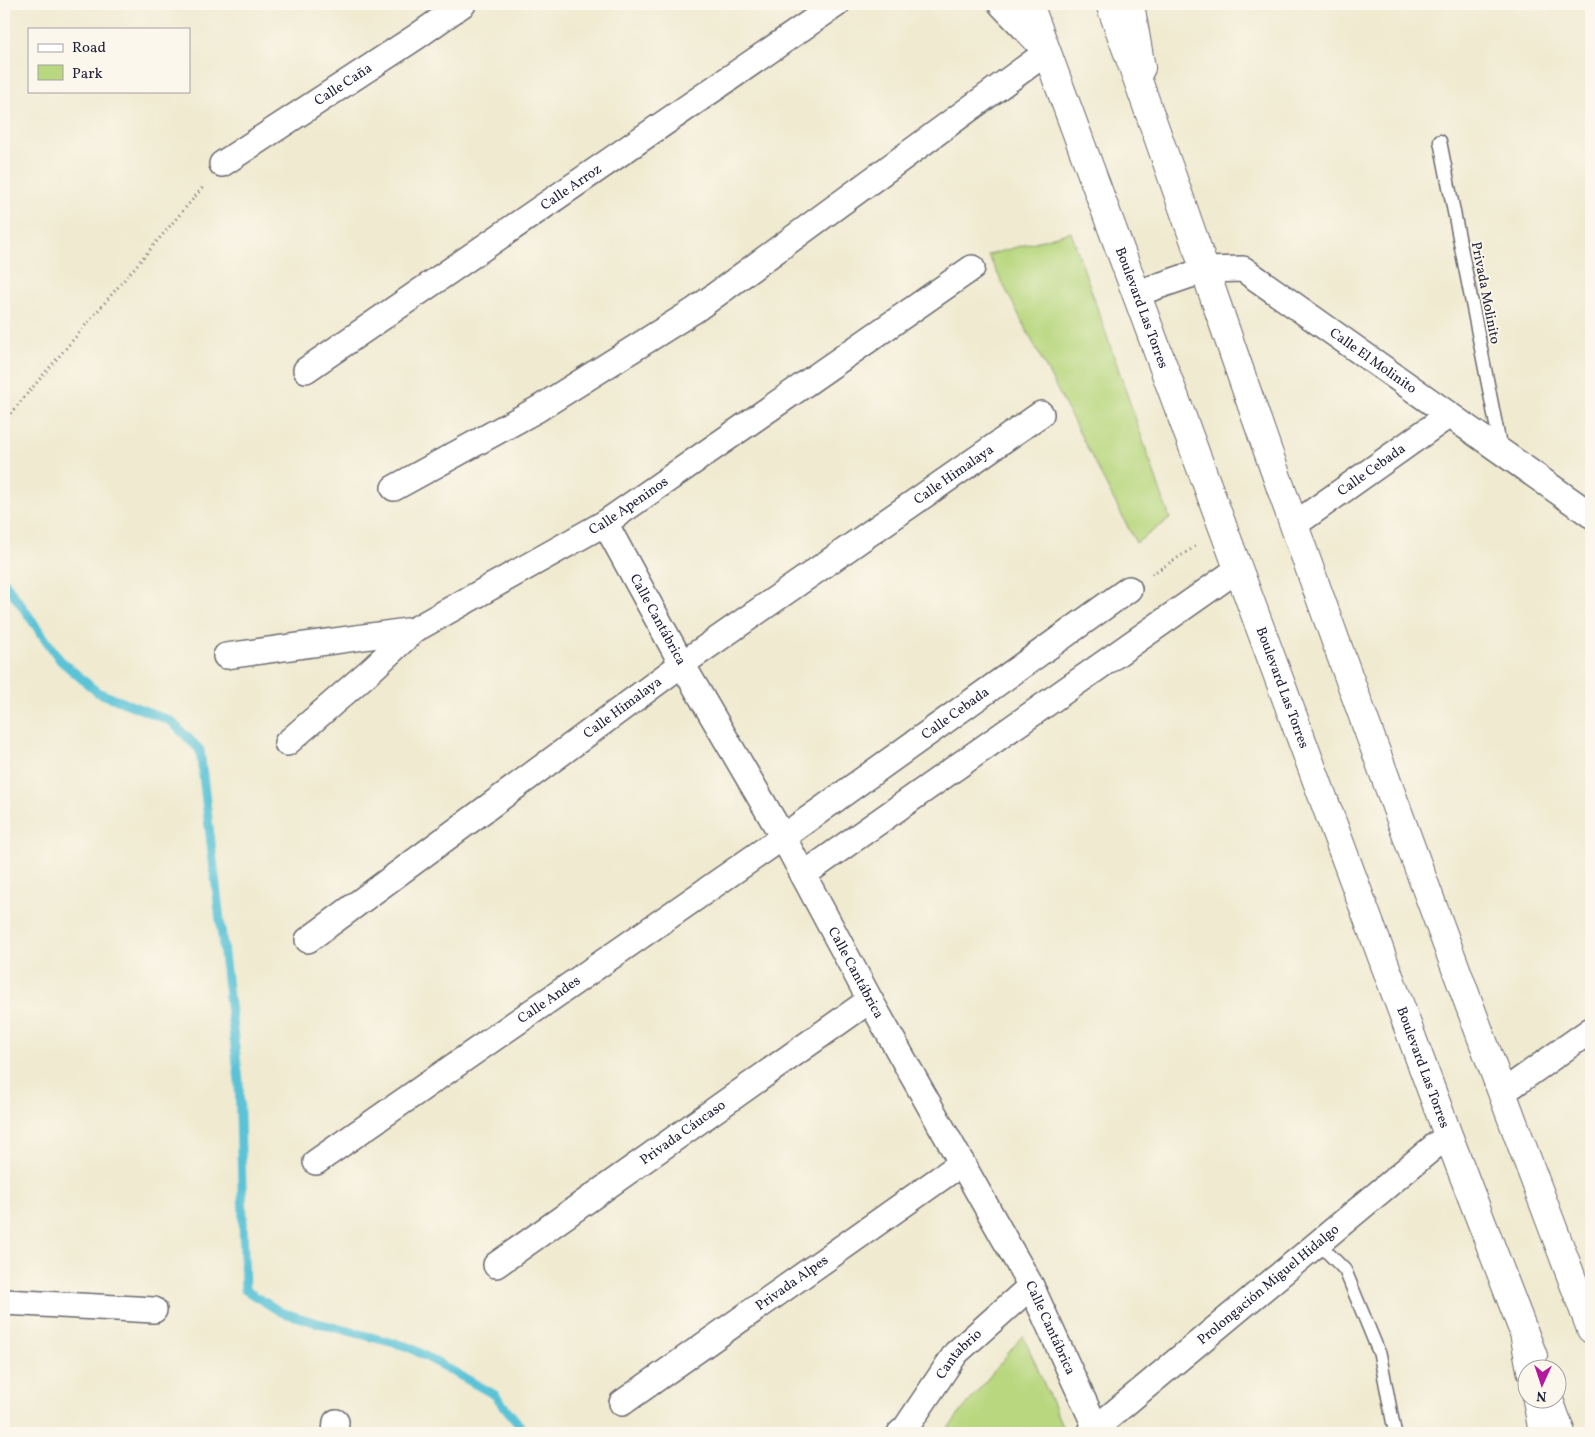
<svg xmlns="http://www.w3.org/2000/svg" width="1595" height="1437" viewBox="0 0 1595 1437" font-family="Vollkorn,serif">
<rect width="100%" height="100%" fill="#fbf7ec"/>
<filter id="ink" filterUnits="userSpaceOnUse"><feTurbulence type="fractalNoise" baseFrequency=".02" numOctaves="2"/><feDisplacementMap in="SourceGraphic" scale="10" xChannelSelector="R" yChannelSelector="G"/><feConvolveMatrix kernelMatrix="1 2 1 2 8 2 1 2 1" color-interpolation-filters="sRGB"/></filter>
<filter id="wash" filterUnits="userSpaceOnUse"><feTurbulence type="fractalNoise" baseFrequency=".0096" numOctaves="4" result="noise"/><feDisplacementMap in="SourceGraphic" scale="20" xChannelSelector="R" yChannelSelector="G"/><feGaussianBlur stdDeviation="1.12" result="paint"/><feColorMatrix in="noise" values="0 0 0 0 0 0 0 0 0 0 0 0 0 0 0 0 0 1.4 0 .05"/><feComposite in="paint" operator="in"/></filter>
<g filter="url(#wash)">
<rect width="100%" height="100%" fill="#f0ead0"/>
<path fill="#b8d77e" stroke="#6d7c5c" d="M1071,232L1170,519L1136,543L988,255Z
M1023,1335L1063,1428L1054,1433H944Z"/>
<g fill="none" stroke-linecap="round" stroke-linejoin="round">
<path stroke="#5bc3d7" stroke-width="9" d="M4,581L60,660L97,692L171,721L200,750L239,1081L245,1290L281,1312L314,1322L409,1347L495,1395L526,1433"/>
</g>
</g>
<g filter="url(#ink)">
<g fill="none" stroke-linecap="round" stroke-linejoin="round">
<g stroke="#6a686f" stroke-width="15">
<path id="service" d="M1440,141L1501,450
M1318,1243L1345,1270L1380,1355L1395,1433"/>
</g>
<g stroke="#6a686f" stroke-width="28">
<g id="minor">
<path id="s1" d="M222,164L416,37L463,4"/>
<path id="s2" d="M1138,293L1205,270L1243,269L1591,515"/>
<path id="s3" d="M306,370L837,4"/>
<path d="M394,488L538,409L695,310L1047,52L1001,4"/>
<path id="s4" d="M605,523L682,664L783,837L870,1000L1031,1286L1096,1428"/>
<path id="s5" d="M1294,525L1449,415"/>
<path d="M226,656L414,630"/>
<path id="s6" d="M287,743L371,670L414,630L605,523L972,268"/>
<path d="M803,875L1238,569"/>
<path id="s7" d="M308,940L682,664L1041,414"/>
<path d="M1502,1093L1591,1030"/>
<path id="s8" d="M316,1162L783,837L1129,589"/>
<path id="s9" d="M496,1265L870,1000"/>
<path d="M4,1302L154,1310"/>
<path id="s10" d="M622,1403L962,1163"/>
<path d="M335,1433L336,1422"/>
<path id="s11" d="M900,1433L905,1429L956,1353L1031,1286"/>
<path id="s12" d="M1090,1433L1448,1135"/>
</g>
</g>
<g stroke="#6a686f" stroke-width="30">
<path id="tertiary" d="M1130,4L1141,68"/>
</g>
<g stroke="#6a686f" stroke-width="30">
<g id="secondary">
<path id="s13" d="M1029,4L1448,1135L1533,1356"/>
<path d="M1110,4C1174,176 1232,352 1294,525C1390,794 1490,1062 1591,1329"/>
<path d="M1549,1400L1561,1433"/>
</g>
</g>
<g stroke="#6a686f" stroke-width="30">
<path id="primary" d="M1524,1333L1531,1370
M1537,1400L1543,1433"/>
</g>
<path stroke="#6a686f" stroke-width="3" stroke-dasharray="1 4" stroke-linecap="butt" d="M4,421L204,186
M1152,574L1198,545"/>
<use href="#service" stroke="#fff" stroke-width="12"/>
<use href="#minor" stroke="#fff" stroke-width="25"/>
<use href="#tertiary" stroke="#fff" stroke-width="28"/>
<use href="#secondary" stroke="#fff" stroke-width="28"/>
<use href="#primary" stroke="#fff" stroke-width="28"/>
</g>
</g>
<g text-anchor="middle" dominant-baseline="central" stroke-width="4" stroke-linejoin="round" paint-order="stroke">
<g font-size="14" fill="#22223b" stroke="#fbf7ec">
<text stroke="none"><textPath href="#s1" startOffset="145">Calle Caña</textPath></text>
<text stroke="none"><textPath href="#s3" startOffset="322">Calle Arroz</textPath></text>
<text transform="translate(1485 293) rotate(79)">Privada Molinito</text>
<text stroke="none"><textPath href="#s13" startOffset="324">Boulevard Las Torres</textPath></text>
<text stroke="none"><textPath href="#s2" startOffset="268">Calle El Molinito</textPath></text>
<text stroke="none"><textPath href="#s5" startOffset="95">Calle Cebada</textPath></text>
<text stroke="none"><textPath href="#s7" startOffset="796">Calle Himalaya</textPath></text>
<text stroke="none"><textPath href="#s6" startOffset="418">Calle Apeninos</textPath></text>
<text stroke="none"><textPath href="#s4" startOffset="110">Calle Cantábrica</textPath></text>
<text stroke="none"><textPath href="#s13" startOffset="729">Boulevard Las Torres</textPath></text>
<text stroke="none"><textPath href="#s7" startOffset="391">Calle Himalaya</textPath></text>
<text stroke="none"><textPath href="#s8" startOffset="781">Calle Cebada</textPath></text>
<text stroke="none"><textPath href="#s4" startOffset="515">Calle Cantábrica</textPath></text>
<text stroke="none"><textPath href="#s8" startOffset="284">Calle Andes</textPath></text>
<text stroke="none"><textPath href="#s13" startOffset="1134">Boulevard Las Torres</textPath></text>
<text stroke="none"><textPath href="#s9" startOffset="229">Privada Cáucaso</textPath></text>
<text stroke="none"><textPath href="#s10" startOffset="208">Privada Alpes</textPath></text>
<text stroke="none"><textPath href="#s12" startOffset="232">Prolongación Miguel Hidalgo</textPath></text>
<text stroke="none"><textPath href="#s4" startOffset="920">Calle Cantábrica</textPath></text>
<text stroke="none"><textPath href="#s11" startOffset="99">Cantabrio</textPath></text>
</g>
</g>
<rect width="1595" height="1437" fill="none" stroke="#fbf7ec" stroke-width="20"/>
<rect x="28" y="28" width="162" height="65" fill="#fbf7ec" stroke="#a4a2a5"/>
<rect x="38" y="44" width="25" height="8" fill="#ffffff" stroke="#a4a2a5"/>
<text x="72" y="52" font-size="15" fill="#22223b">Road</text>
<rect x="38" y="65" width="25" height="15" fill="#b8d77e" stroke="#a4a2a5"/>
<text x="72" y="78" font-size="15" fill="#22223b">Park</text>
<g transform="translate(1542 1384) rotate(183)"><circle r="24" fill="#fbf7ec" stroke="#a4a2a5"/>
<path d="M0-4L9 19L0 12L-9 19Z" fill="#b5179e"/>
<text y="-8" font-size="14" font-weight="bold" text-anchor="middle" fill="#22223b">N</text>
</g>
</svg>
